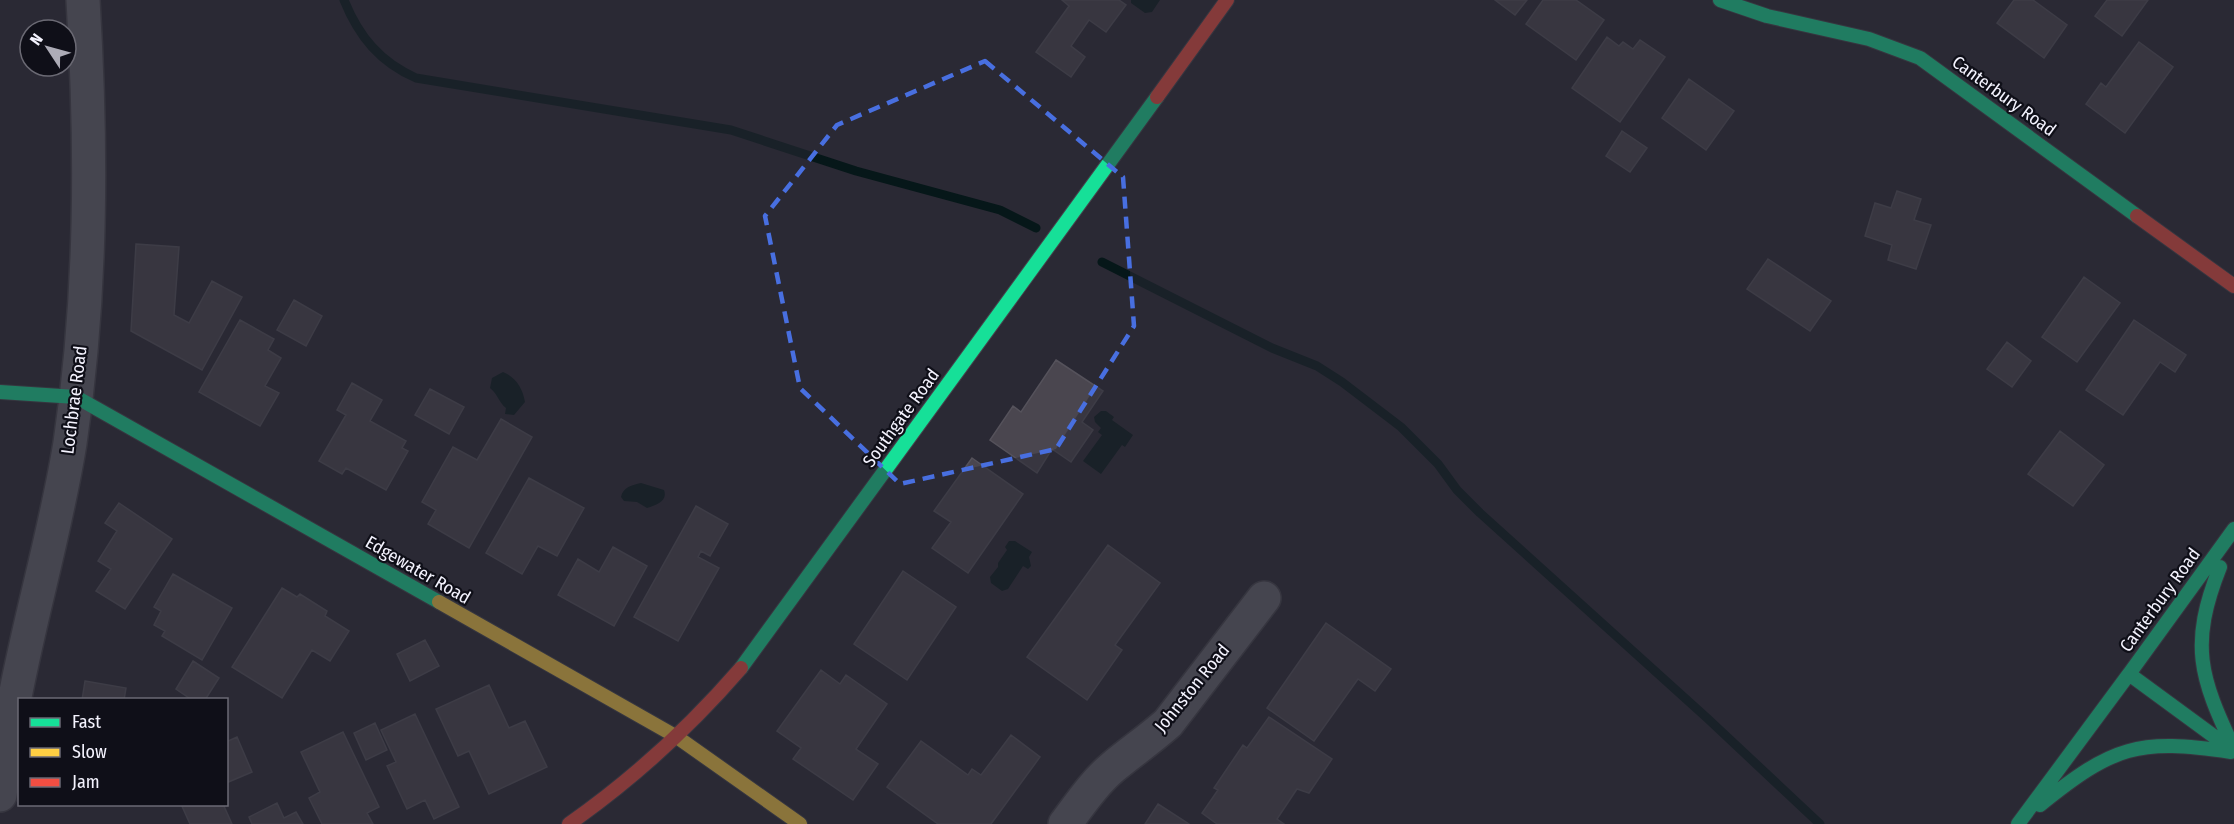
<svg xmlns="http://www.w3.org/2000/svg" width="2234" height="824" viewBox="0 0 2234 824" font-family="'Fira Sans Condensed',sans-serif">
<rect width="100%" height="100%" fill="#2a2934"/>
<path fill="#061719" d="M1131,0H1160L1152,12L1145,13L1131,3Z
M503,372C516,377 523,389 525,402L514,415L505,414L506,408C499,403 498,394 490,388L492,378Z
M1101,411H1106L1114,417L1112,420L1133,435L1125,447L1122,445L1101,474L1083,461L1102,435L1098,432L1101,428L1095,422L1094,417Z
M641,483L664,490C668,501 657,505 647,508L637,502L624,501L621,497C623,487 632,485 641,483Z
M1009,541H1015L1032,552L1029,557L1031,566L1028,569L1023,566L1008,589L1002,591L991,583L990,577L998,567V563L1007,550L1005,547Z"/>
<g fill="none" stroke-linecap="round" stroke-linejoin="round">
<path stroke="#061719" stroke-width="9" d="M344,0C359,37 380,62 416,78L731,130L856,171L1000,210L1036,228
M1102,262L1272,348L1317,366L1342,382L1401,427L1438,464L1457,490L1480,513L1707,718L1820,824"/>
</g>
<path fill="#4a464f" stroke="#55525b" stroke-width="1.5" d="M1062,0H1119L1126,5L1106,32L1089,20L1071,46L1085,57L1071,77L1036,52L1069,6Z
M1495,0H1527L1515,15Z
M1543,0H1576L1604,20L1576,60L1526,24Z
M2014,0H2033L2067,25L2044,58L1997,23Z
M2107,0H2148L2122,36L2095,16Z
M1607,37L1619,46L1623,42L1633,49L1640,40L1665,57L1620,122L1572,88Z
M2139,42L2173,67L2125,133L2086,104L2101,83L2106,87Z
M1689,79L1734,111L1706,150L1662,118Z
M1622,131L1647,148L1630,172L1606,156Z
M1897,191L1921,199L1914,220L1931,225L1916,269L1888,260L1892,245L1865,236L1875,203L1891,208Z
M136,244L179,247L174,315L189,323L212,281L242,297L202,370L131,331Z
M1768,259L1831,301L1810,331L1747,289Z
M2084,277L2120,303L2077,362L2042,337Z
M294,300L322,316L306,346L277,330Z
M240,320L274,339L268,350L281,358L265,386L279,393L260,426L199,392Z
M2134,320L2186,355L2175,372L2160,362L2123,415L2086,390Z
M2007,342L2031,361L2012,387L1987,369Z
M1056,360L1103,391L1082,422L1093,430L1071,462L1052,449L1037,473L990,440L1013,406L1021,412Z
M352,383L382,400L370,421L406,441L402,448L408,451L386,490L346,468L342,474L319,461L346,415L337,410Z
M430,389L464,407L449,434L415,415Z
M501,419L532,437L469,548L428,524L436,510L422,502L453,447L477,460Z
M2060,431L2104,465L2073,506L2028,474Z
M972,458L1023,494L968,573L932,548L951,522L934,511Z
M529,478L584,508L557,556L538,546L522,574L486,553Z
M119,503L172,539L125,609L96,591L111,569L98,561L117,531L105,523Z
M696,506L728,524L710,556L701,551L698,557L719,568L678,641L634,617Z
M1108,545L1160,583L1115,645L1122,650L1087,700L1027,657Z
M613,547L647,566L614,626L558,595L578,559L599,572Z
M903,571L956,607L907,680L854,644Z
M173,574L232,608L202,660L162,636L165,631L154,625L161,611L154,607Z
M282,588L297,597L300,594L327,611L325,616L349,631L330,661L312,650L282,698L232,667Z
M1326,623L1391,669L1375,691L1358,679L1314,741L1267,708Z
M425,640L439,666L410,681L397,654Z
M193,661L219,678L205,700H192L176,689Z
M821,670L840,684L846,675L887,704L856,749L878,764L853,800L793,759L801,748L777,731Z
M85,681L126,688L124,700H82Z
M489,685L509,728L525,721L547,767L489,794L469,751L458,756L436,709Z
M415,714L459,807L434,819L425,800L407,809L387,766L396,762L381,730Z
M1269,717L1332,759L1309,793L1297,789L1277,819L1284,824H1217L1202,813L1218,790L1214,788L1243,745L1247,748Z
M375,723L387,750L366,760L354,733Z
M343,732L379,807L367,813L373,824H322L309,798L320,792L301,752Z
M1011,735L1040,757L991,824H938L887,787L921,741L968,775L972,769L981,775Z
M237,737L252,772L226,783V742Z
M277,803L284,818L296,812L303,824H252L249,817Z
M181,804H223L232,824H190Z
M1158,804L1189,824H1145Z"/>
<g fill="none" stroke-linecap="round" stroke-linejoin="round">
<g stroke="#45444c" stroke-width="36">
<path id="street" d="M0,795C4,769 6,744 11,718C27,626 55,536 70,443C92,296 92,148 83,0
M1065,824C1080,804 1094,783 1113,767C1131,752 1150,739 1168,723L1264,598"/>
</g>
<g stroke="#45444c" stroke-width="16">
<path id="fast" d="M1720,0L1767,16L1869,39L1920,58L2137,216
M0,392L76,397L439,602
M2234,529L2129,674L2234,751
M2220,567C2189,645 2200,677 2234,749
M741,668L1157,97
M2040,805C2113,746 2138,738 2231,752
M2018,824L2129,674"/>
</g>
<g stroke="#45444c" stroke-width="16">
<path id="slow" d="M439,602L677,737L800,824"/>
</g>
<g stroke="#45444c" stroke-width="16">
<path id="jam" d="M1157,97L1227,0
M2137,216L2234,286
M569,824C633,779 690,727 741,668"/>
</g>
<use href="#street" stroke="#67666f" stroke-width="33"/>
<use href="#fast" stroke="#16e098" stroke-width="14"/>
<use href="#slow" stroke="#ffcf43" stroke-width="14"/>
<use href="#jam" stroke="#f24e42" stroke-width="14"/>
</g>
<path d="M0 0H2234V824H0ZM985,61L1123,177L1134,326L1056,449L900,484L800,388L765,216L837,125Z" fill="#2a2934" fill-opacity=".55" fill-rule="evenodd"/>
<path fill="none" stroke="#486fe0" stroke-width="4.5" stroke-dasharray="12 8" stroke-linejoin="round" d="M985,61L1123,177L1134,326L1056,449L900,484L800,388L765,216L837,125Z"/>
<g text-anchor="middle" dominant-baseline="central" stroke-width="4.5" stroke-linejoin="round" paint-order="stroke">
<g font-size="18" fill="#f4f3fe" stroke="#0f0f18">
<text transform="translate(2004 96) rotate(36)">Canterbury Road</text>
<text transform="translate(74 400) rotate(-83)">Lochbrae Road</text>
<text transform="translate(901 418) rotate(-54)">Southgate Road</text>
<text transform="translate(418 570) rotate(30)">Edgewater Road</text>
<text transform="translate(2160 600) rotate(-54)">Canterbury Road</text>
<text transform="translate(1192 688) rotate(-51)">Johnston Road</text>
</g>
</g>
<rect x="18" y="698" width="210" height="108" fill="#0f0f18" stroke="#6b6a74" stroke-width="1.5"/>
<rect x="30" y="718" width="30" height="9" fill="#16e098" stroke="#6b6a74" stroke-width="1.5"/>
<text x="72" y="728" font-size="18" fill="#f4f3fe">Fast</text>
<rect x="30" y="748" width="30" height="9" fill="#ffcf43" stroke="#6b6a74" stroke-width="1.5"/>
<text x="72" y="758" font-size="18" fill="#f4f3fe">Slow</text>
<rect x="30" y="778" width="30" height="9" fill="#f24e42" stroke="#6b6a74" stroke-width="1.5"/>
<text x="72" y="788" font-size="18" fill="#f4f3fe">Jam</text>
<g transform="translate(48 48) rotate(306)"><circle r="28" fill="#0f0f18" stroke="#6b6a74" stroke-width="1.5"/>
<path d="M0-4.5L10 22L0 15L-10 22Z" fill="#adacb7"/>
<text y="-9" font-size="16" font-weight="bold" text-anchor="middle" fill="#f4f3fe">N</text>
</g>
</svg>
